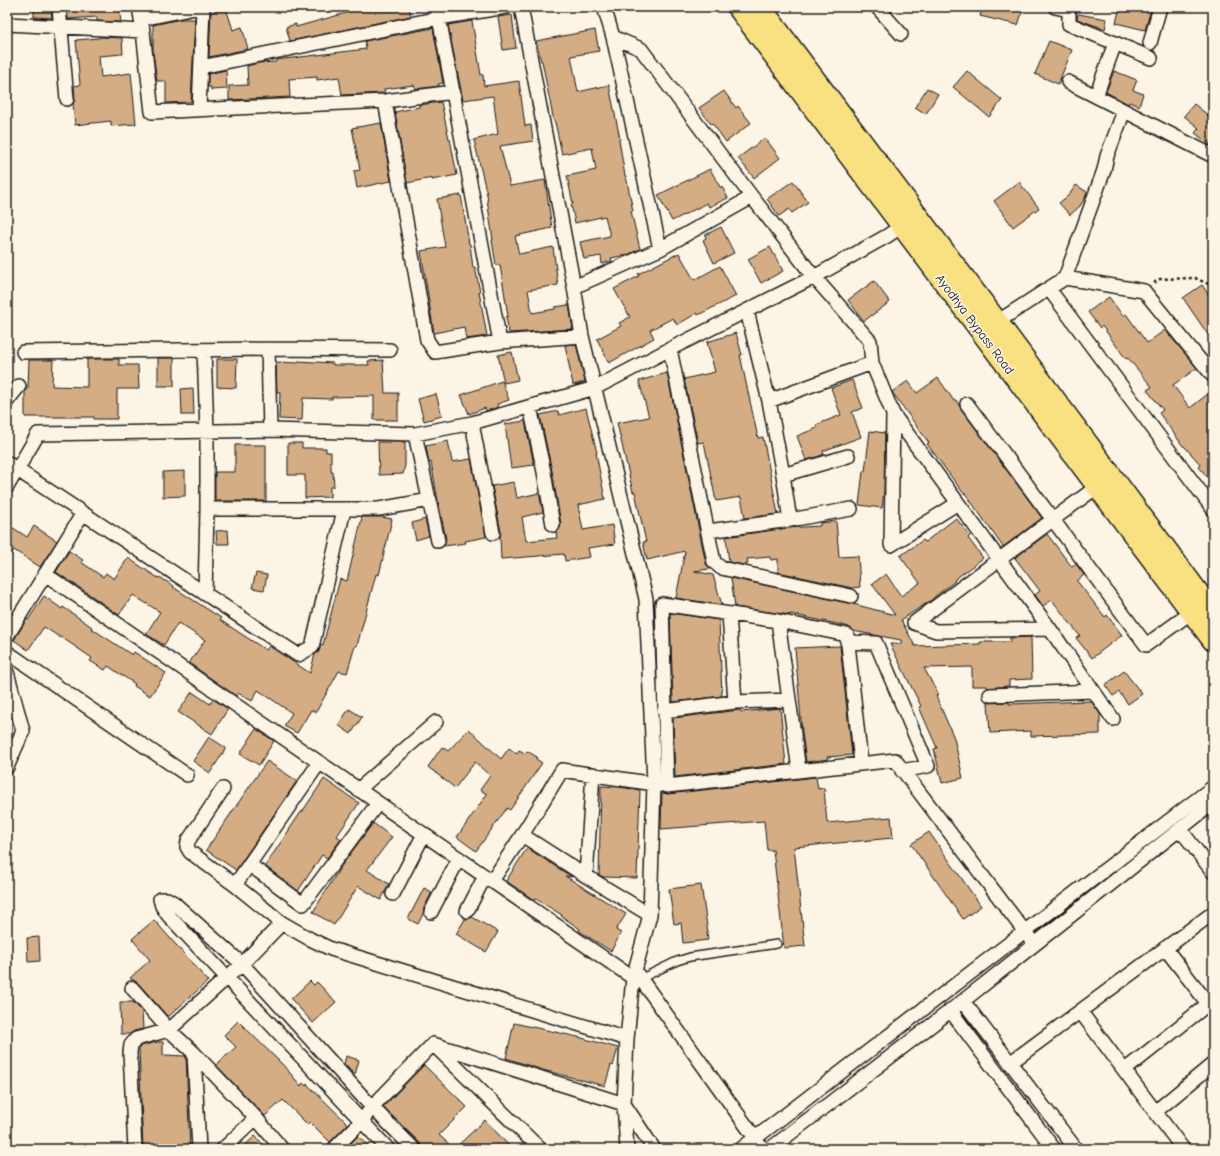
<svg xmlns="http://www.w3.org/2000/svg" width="1220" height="1156" viewBox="0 0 1220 1156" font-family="'Comic Neue',sans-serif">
<rect width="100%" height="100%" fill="#fcf5e5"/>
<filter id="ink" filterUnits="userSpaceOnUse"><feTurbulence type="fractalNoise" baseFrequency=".025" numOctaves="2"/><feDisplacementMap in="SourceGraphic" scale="8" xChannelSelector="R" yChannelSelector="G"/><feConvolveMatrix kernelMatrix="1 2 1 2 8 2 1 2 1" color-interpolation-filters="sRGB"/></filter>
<g filter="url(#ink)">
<path fill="#d4ad85" stroke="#1c1c1c" d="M34,7H51L52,18L34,17Z
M67,7H119L121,22L97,21V17L68,19Z
M358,7H409L411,16L290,41L286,27L296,24V27L346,13V10Z
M982,7H1024L1018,25L980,16Z
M1120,7H1142L1151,9L1145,30L1116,23Z
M226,8L233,30L242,27L248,49L209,57L211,12Z
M1078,14L1107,19L1105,29L1077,19Z
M512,15L516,48L503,50L498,17Z
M181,19H195L191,102L166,103V81H157L153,52V25Z
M472,21L481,75H483L484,86L519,81L525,126L531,125L533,141L500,146L510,186L545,180L552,228L515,236L519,254L553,247L558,285L528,290L532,313L555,309V307L569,305L573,329L509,333L506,317L508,316L500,265H496L492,240H493L487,199H488L474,140L498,134L493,96L463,100L448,25Z
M433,28L443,83L438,84L439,86L416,89L414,85L384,89L385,93L342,95L339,77L317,80V77L289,79L290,97L229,100V86L248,85L247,66L258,63L276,62V60L366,49L365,41Z
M595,30L599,51L571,56L578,92L609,85L620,139L619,140L625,176H626L633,211H631L640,249L627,255L611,258L612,261L602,264L601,256L584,259L580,242L610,236L605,216L575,223L571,204H573L567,176L596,170L592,148L562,154L555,122H554L542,61H541L536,41Z
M99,37L122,38L123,54L99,56L101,77L131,73L136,124L111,126V121L75,125L73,104L75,99L74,86L80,85L76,40L99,38Z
M1049,41L1072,50L1058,84L1035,74Z
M226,70L227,89L211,90V87H208V74Z
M967,71L1002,100L989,117L953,87Z
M1114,71L1137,80L1133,90L1143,94L1139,106L1129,102L1128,104L1106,92Z
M927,88L938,94L926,114L915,107Z
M724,91L736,108L738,106L751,123L726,142L712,123L711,124L699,108Z
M441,102L449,139H450L457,175L432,180V178L407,183L395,112L419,107V105Z
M1194,104L1213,119V147L1195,133L1199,128L1184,116Z
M381,123L391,181L357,188L354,171L360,170L352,128Z
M765,138L780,158L754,178L738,158Z
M710,169L720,187H722L728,198L709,207L707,203L672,221L658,195Z
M793,181L808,202L792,213L789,209L779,216L767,199Z
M1019,182L1039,208L1013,227L994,201Z
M1076,185L1087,192L1085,198L1080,206L1070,215L1059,203L1069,195Z
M461,195L469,244H470L473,268L475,267L480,292H479L487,336L466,339L464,327L434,333L421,251L445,247L437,199Z
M721,227L734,253L714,263L703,240L706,238L705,235Z
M770,247L783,271L761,283L748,259Z
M679,253L694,280L720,266L736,296L698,315L697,313L677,325L673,318L650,330L654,338L609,363L597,339L621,326L619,323L630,317L614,289L639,276L638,274Z
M874,281L890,302L864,321L848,300Z
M1202,285L1213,301V342L1183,298Z
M1109,297L1123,316L1126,314L1147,343L1165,330L1197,368L1173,385L1190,408L1213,390V484L1199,467L1201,465L1184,446H1183L1159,413L1163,410L1147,390L1152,387L1128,358L1126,359L1102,326L1100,328L1088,312Z
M736,333L742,355H740L758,438L763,437L778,514L745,518L741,497L716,501L704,442L698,443L684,379L715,372L707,342Z
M576,344L585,382L573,385L565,345Z
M512,352L518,380L504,383L498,355Z
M158,358H174V386H158Z
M87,359H119V365H138L139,389H117V419H94V417H25V392L27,387L28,388L29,360H53L52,386L87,387Z
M217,359H237L236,388L217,387Z
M383,360L385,393H398V420H374V396L332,397V399L303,398L302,420L279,419L280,392H277L276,362L298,363V361L333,363V365H369L368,361Z
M667,373L706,564L710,569L694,571L713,575L722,605L676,598L685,551L647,560L643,542H646L635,492H633L617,423L649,417L639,381Z
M938,378L954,401L956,400L961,409L1042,518L1003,547L965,493L964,494L927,444L929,443L892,392L908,381L917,393Z
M852,380L863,408L852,412L861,437L823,451L824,454L817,457L806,460L797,436L817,428L816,425L841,415L831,388Z
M502,381L509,400L497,404L498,407L486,411L485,408L469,414L461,395Z
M193,388L194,415H182L181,389Z
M436,394L442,416L424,421L418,399Z
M586,408L597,453H596L605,499L578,505L583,530L612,525L615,544L588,548L590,557L565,561L564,554L501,559L500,537L501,532L492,486L514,482L517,498L539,493L543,512L522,517L526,541L557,538L556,532L560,528L561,524L552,471L540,415L558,411L559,415Z
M525,421L534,465L511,468L505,424Z
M870,431L885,433L884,491L882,508L859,505L863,471H865Z
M448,441L452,462L471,459L486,537L465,541L466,543L444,546L446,539L438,501L431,462L429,463L426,446Z
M378,442H405V465L403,474L379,475Z
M288,443H302V448H326V452H331V472H333L334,486L330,487V497L305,498V475H288Z
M235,445H266V501H215V472H235Z
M185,471V496L163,497V472Z
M362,517H382L392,519L379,575L376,574L357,646H355L347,673L339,671L316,712L311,710L297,733L284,726L292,713L258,690L252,701L238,693L236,696L189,663L205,640L178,623L164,645L146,634L160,612L133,595L119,615L89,594L56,572L69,551L83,560L81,562L103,577L106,573L114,579L128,558L158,578L159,577L174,586L173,587L221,618L220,620L266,650L269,646L310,673L315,654L319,652L321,644L323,645L340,579L347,581Z
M956,518L970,536L968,538L983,558L954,580L955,581L933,598V599L901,620L915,646L980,644V642H1010V638L1031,637L1032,679L1009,680V686L987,688V686H972V667L924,668L938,694L936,696L954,738L963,778L942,783L934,749L937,748L919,707L921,706L890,644H901V640L853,631L849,627L842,625L790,614V615L735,607L731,578L857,605L895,615L872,584L886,574L901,596L920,583L900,556L923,540L925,542Z
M425,519L429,536L416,540L412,523Z
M836,521L839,557L858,556L860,587L852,588L778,572V559L771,560L770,557L747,559L748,564L743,565L729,562L726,537L787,528L820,526V523Z
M7,524L27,537L34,526L57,541L40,567L14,550L7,560Z
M228,530L229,544H217L216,531Z
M1047,534L1072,567L1076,564L1084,575L1077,581L1105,617L1107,615L1122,635L1092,658L1076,638L1080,636L1052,600L1043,606L1035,595L1040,591L1015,558Z
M256,573L267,575L264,590L252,588Z
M44,596L62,609L63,607L79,618L92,627L91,628L132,655L134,652L166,673L150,696L134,686L135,684L108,666L105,670L90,661L92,658L61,637V638L44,627L28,650L14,640L27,619L28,620Z
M670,613L719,620L722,696L673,702Z
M840,646L852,755L827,757L828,759L806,762L802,732L795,648Z
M1124,671L1142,694L1128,704L1119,692L1113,696L1105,685Z
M192,692L210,704L213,699L228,709L212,734L178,712Z
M1091,701L1100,714V734L1031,736V731L990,733L988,703L1009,702V704Z
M780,708L786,764L675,777L673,718L740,710L741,712Z
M349,709L362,717L351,734L338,725Z
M256,729L274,741L259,765L240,754Z
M469,729L501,759L509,748L517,754L519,750L525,753L527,751L537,757L536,759L542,763L510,810L507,808L476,851L457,837L487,794L480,790L490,776L475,762L455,788L428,767L442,747L448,751Z
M209,737L226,748L210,773L193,761Z
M267,761L297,781L236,870L206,850Z
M816,777L818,789L824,788L827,823L891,817L893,838L794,847L805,946L784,948L773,850H767L764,821L661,829L662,793L668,794Z
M324,779L359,803L337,836L341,839L327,858L322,855L298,891L265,866L301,812H302Z
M601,786L618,787L640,790L637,878L604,877L599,875Z
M373,823L392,837L367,870L389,884L381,900L358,886L334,925L313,912L340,868Z
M929,832L981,906L963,919L911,844Z
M527,848L572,877L565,876L626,914L616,930L621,933L611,951L579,931L580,929L561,916L562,915L536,899L534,900L506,881Z
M701,885L708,933H707L708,940L683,943L681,923L674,924L669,889Z
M424,888L432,892L424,908L423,914L418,924L408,919Z
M472,917L498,932L486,952L456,934L465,919H468Z
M154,920L208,981L168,1017L138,983L133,980L130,978L150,960L132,939Z
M39,937L40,961L28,962L27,938Z
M310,981L314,985L317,982L336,1002L313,1023L291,999Z
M120,1002H133L142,1011L143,1029L134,1031L130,1034H121Z
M238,1021L283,1065L301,1086L303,1083L306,1086L307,1084L348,1124L330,1142L310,1122L307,1124L283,1100L265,1116L216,1065L236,1047L224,1035Z
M514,1023L578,1037L618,1048L613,1066L611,1065L605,1086L543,1070L506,1058Z
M157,1042H163V1055L185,1056L186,1057L190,1149H143L139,1048L141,1046Z
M346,1056L359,1060L355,1075L344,1064Z
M424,1065L467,1107L439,1135L454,1149L485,1120L512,1149H422L420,1143L383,1107Z
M255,1136L268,1149H241Z
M358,1136L372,1149H345Z"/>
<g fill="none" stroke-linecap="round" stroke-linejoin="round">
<g stroke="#1c1c1c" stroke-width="10">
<path id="lane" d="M640,979L677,961L690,957L777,944"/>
</g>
<g stroke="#1c1c1c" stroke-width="16">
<path id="street" d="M59,7L67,99
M139,7L143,31L152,112L385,101L453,92
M437,7L500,342
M521,7L574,287L582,336L646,599L654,783L650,915L633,978L627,1039L624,1104L627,1149
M604,7L613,37L660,249
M877,7L901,34
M1055,7L1069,10L1070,7
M1069,10V24L1151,58
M142,19L200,7
M7,24L143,31
M613,37L641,49L752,197L814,277L870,341L872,363L769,401
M1150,43L1160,7
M201,67L439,18L506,7
M1068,82L1213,156
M1096,96L1115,43
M385,101L427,340L435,352L500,342L582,336
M199,110L203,7
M1065,278L1104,170L1107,156L1124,111
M574,287L660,249L752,197
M1049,289L1213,509
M747,311L769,401L783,475L790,520
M997,322L1065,278L1144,291L1213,376
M268,349L270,430
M670,349L714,562L721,568L851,596
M204,350L207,431V509L205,594
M23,352L268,349L390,350
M872,363L893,414L1050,629L1113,719
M7,401L19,386
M967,404L1146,645L1192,612
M530,407L544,472L553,525
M893,414L891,545L958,503
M472,423L493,533
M415,434L438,541
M7,463L298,655L312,647L344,510
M783,475L848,456
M7,487L38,434L270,430L415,434L472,423L595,388L670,349L814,277L887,236L908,222
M207,509H379L430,500
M708,531L790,520L851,509
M45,574L633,978
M729,614L735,702
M778,621L799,770
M1050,629L936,631L914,623L1098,486
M7,636L83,513
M847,642L876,643L928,766L902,771
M7,652L187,775
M7,672L23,731L7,767
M990,695L1093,691
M664,711L735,702L789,700
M861,763L847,635L778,621L662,604L667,786C743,777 819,768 895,760L1034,944
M223,789L188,841L187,847L190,852L235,885L282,923L310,939L331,949L627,1039
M358,790L436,722
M1180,829L1213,872
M250,865L303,904L378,803
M586,876L593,774
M492,881L522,835
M235,885L319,763
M393,894L424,834
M467,911L485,876
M431,912L459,858
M650,915L586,876L522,835L562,770L661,785
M1165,948L1213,1010
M635,971L763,1149
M132,988L169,1030L194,1053L256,1118L282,1149
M963,1001L1076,1149
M950,1010L1054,1149
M1080,1011L1183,1149
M436,1045L624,1104L654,1149
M194,1053L199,1149
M1010,1063L1213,913
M1125,1070L1208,1004
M1155,1112L1213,1064
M135,1149L130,1053L131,1045L136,1039L169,1030L242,964L282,923
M223,1149L256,1118
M334,1149L362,1121L372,1107L433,1044L540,1149
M388,1149L168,915L162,906L160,899H167L174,903L242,964L372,1107L414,1149
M741,1149L1213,787
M770,1149L963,1001L1213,803"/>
</g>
<g stroke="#1c1c1c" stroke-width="24">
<path id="primary" d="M738,7L1213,640
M760,7L997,322L1213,613"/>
</g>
<path stroke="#1c1c1c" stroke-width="2.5" stroke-dasharray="3 3" stroke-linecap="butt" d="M1154,283L1160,279L1195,278L1213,286"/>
<use href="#lane" stroke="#fcf5e5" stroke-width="7"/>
<use href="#street" stroke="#fcf5e5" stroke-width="13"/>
<use href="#primary" stroke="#f9e181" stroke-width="21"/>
</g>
</g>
<g text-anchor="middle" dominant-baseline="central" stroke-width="3.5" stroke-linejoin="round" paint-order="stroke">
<g font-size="13" fill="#1c1c1c" stroke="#fcf5e5">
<text transform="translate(975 324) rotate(53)">Ayodhya Bypass Road</text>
</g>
</g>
<rect width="1220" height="1156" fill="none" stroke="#fcf5e5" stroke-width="24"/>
<rect x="12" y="12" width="1196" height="1132" fill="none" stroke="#1c1c1c" stroke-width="1.5" filter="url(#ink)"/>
</svg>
